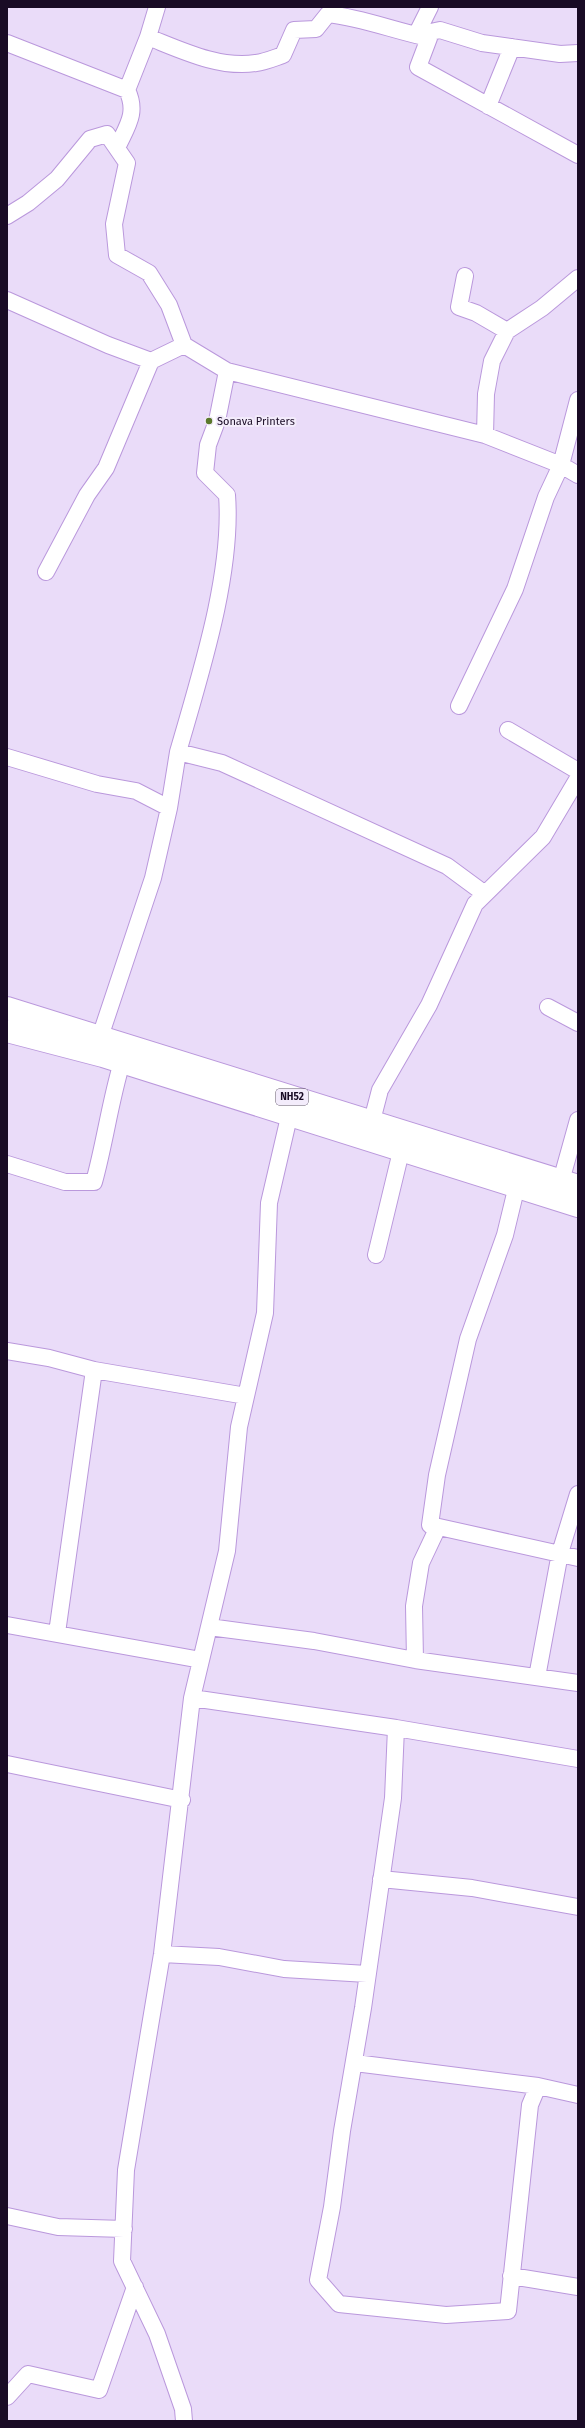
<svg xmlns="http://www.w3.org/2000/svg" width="585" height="2428" viewBox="0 0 585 2428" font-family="'Fira Sans',sans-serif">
<rect width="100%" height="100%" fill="#eadcf9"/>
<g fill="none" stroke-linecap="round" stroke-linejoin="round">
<g stroke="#ba98dc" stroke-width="18">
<path id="minor" d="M157,7L148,37C181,50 220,69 256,63C265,62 274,58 283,55L294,30L316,29L328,14C363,18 395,31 429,38L418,67L578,155
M416,35L430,7
M417,35L440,30L482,43L560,54L578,53
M7,43L127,90C138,113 127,126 117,148
M127,90L148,37
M488,106L512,47
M7,216L28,203L57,179L90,139L107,134L127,163L114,224L117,255L149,273L169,305L184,345L151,361
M465,276L459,307L476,313L507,331
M7,300L108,345L151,361L106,468L87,495L46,572
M184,345L227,371
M485,435L486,394L492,361L507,331L542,308L578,278
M459,706L515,589L546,497L561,465L578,400
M508,730L578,771
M7,757L97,784L136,791L169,808
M485,894L447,866L222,763L178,752C200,675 233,574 227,495L205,473L208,445L217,421L227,371L485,435L561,465L578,475
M548,1007L578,1023
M100,1037L153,878L169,808L178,752
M369,1132L380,1090L429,1005L475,904L543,837L578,778
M7,1164L65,1182H94C105,1142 110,1102 122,1062
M519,1177L505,1235L468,1339L437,1475L430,1525L578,1558
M561,1181L578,1120
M376,1255L404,1139
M7,1351L49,1358L94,1370L246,1396
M7,1625L201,1660
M209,1627L314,1641L415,1660L578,1683
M57,1633L94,1370
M415,1660L414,1606L421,1563L438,1527
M537,1677L560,1553L578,1494
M192,1698L396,1728L578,1759
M7,1764L182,1800
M381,1879L472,1888L578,1907
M162,1954L219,1957L284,1969L367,1974
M355,2063L538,2086L530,2105L508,2311L446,2315L339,2304L318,2280L332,2207L342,2131L363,2008L393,1798L396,1728
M538,2086L578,2095
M7,2216L58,2227L124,2229
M511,2276L578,2287
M7,2397L28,2374L99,2390L135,2287
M184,2421L183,2409L157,2334L122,2261L126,2170L162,1954L192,1698L227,1551L239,1427L265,1313L269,1203L292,1104"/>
</g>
<g stroke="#ba98dc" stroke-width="24">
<path id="trunk" d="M7,1008L578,1186
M7,1031L103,1056L578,1206"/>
</g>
<use href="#minor" stroke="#fff" stroke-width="16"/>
<use href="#trunk" stroke="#fff" stroke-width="22"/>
</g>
<circle fill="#5b782c" stroke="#f3ecfb" stroke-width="1.5" cx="209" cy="421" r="4"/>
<g text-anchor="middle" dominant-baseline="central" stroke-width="4" stroke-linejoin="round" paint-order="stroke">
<rect fill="#f3ecfb" stroke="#5a4e65" stroke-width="1" x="276" y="1089" width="32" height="16" rx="3"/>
<g font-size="10" font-weight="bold" fill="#190b25">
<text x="292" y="1097">NH52</text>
</g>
<g font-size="11" fill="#190b25" stroke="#f3ecfb" text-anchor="start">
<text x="217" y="421">Sonava Printers</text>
</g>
</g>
<rect width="585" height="2428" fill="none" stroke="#190b25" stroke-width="16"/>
</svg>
